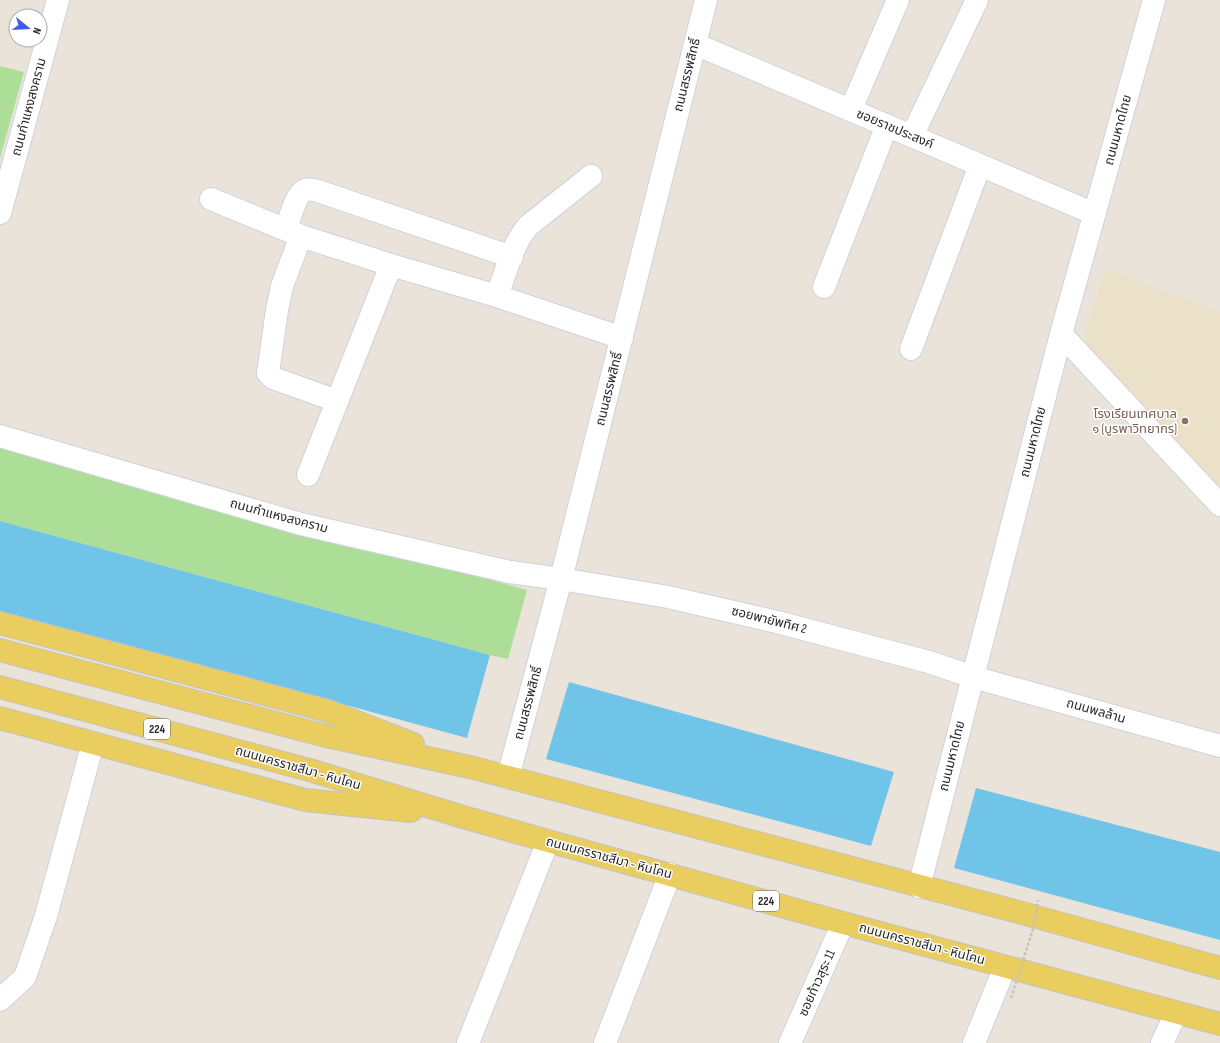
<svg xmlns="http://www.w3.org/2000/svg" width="1220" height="1043" viewBox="0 0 1220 1043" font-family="'Sofia Sans Condensed','Noto Sans Thai',sans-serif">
<rect width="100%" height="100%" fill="#e9e3d9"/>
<path fill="#ebe1c9" d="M1105,269L1220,312V496L1082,345Z"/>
<path fill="#adde98" d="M0,66L24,72L0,158Z
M0,444L527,590L508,659L490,655L0,521Z"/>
<path fill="#70c4e8" d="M0,521L490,655L467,738L0,611Z
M569,682L894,772L871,846L546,759Z
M976,788L1220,852V940L954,868Z"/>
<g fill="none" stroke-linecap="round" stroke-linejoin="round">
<g stroke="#cfd1e0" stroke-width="24">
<path id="minor" d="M695,44L1095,214
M851,109L898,0
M912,136L977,0
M211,199L301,236L391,265L497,296L622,338
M0,213L58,0
M286,229C289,220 295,198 302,192C307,188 313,190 318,191L512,257
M301,236L282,286L277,310L268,373L273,378L337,401
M824,287L887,125
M497,296C506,272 512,245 528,226L591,176
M1061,334L1220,505
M911,349L980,165
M0,436L301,524L510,572L561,579L668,597L777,622L929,662L973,677L1220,746
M308,475L391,265
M508,777L561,579L706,0
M919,887L1061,334L1154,0
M0,1000L25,977L46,916L93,743
M468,1043L548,841
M605,1043L670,874
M790,1043L843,923
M974,1043L1005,967
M1162,1043L1176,1013"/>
</g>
<g stroke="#c3c3c3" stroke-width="24">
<path id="major" d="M0,623L328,711L413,744
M0,650L322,735L474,768L508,777L1026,914L1220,968
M0,687L313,771L463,817L548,841L843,923L1220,1024
M0,718L305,800L411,811"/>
</g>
<use href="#minor" stroke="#fff" stroke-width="22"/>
<use href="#major" stroke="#e9cd5f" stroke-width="22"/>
<path stroke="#c3c3c3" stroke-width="2.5" stroke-dasharray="3 2" stroke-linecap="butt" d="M1011,998L1033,929L1038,900"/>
</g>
<circle fill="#8d6e63" stroke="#fff" stroke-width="1.5" cx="1185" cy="421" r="4"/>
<g text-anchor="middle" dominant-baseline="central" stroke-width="3" stroke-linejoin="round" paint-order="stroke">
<g fill="#fff" stroke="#686868" stroke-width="1">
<rect x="144" y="719" width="26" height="20" rx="3"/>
<rect x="753" y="891" width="26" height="20" rx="3"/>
</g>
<g font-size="12" font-weight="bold" fill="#272727">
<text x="157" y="729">224</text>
<text x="766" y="901">224</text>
</g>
<g font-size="13" fill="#272727" stroke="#fff">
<text transform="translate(687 75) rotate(-76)">ถนนสรรพสิทธิ์</text>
<text transform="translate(29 107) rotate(-75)">ถนนกำแหงสงคราม</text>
<text transform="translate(895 129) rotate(23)">ซอยราชประสงค์</text>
<text transform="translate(1118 130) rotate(-75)">ถนนมหาดไทย</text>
<text transform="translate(609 389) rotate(-76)">ถนนสรรพสิทธิ์</text>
<text transform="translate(1033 442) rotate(-76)">ถนนมหาดไทย</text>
<text transform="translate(279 516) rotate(15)">ถนนกำแหงสงคราม</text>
<text transform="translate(769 620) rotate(14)">ซอยพายัพทิศ 2</text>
<text transform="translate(528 703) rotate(-75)">ถนนสรรพสิทธิ์</text>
<text transform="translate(1096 711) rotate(16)">ถนนพลล้าน</text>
<text transform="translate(952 756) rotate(-76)">ถนนมหาดไทย</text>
<text transform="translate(298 768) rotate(16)">ถนนนครราชสีมา - หินโคน</text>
<text transform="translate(609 858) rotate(15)">ถนนนครราชสีมา - หินโคน</text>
<text transform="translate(922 944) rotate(15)">ถนนนครราชสีมา - หินโคน</text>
<text transform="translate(817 983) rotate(-66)">ซอยท้าวสุระ 11</text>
</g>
<g font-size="13" fill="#785e54" stroke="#fff" text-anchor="end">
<text x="1177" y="414">โรงเรียนเทศบาล<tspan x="1177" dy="15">๑ (บูรพาวิทยากร)</tspan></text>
</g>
</g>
<g transform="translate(28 28) rotate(108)"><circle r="19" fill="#ffffff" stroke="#a9a9a9"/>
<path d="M0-3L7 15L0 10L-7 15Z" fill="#3f5af0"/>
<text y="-6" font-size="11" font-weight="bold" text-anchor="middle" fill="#272727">N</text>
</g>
</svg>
